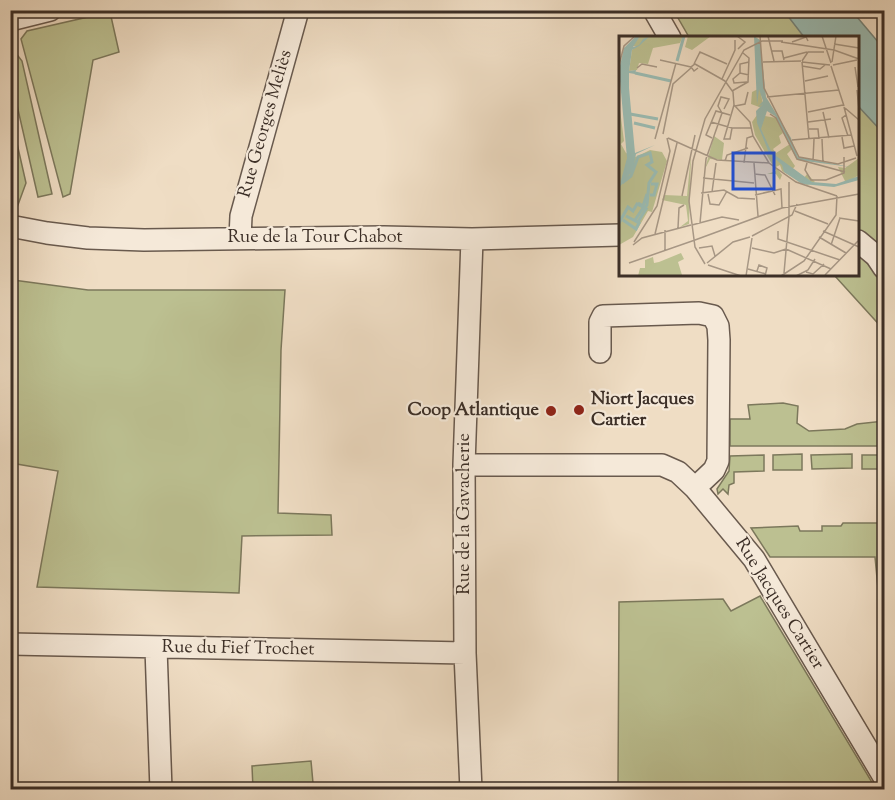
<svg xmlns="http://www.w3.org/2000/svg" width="895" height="800" viewBox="0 0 895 800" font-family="'Sorts Mill Goudy',serif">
<rect width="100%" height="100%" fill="#efddc4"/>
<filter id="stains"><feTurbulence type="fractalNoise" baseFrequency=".00333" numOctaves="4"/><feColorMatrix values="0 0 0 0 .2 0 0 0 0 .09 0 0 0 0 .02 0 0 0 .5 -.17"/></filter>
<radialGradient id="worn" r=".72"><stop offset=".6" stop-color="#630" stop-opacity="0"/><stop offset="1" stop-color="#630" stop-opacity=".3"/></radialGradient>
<path fill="#bcc091" stroke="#7c785c" stroke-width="1.5" d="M674,11H789L811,37H689Z
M110,12L119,52L93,60L70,194L63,197L21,39L27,31Z
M10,42L15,52L22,61L52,194L38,197L11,79Z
M884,89V253L858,231V90Z
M11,117L26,183L15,213H10Z
M858,252L884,283V330L834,275L858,274Z
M13,280L88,290H285L281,350L278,513L331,515L332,535L242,536L239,593L37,587L58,471L11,463L10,290Z
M783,403L798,406L797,423L809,431L845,429L857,424L884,421V446H730V419H750L748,405Z
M802,454V470H773V455Z
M852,454V468L812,469L811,455Z
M764,455V471L734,472V483L729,485L728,494L723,489L718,494L717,489L729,471L730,456Z
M862,455H884V469H862Z
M843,523H884V618H878L879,599L875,557H770L751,528L798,526L800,531H822V526H841Z
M760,596L876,789H618L619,602L723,599L731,611Z
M311,761L313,783L261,787V789H253L252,766Z"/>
<path fill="#9abcb4" stroke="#74847c" stroke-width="1.5" d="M784,11H852L884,49V134L858,106V38L804,37Z"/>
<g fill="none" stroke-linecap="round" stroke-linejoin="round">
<g stroke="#695a4e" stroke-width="24">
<path id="minor" d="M654,10L670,38
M10,20L50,10
M10,226L47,233L88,238L144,240L384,237L472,239L620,235
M240,238L241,216L298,10
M858,241L876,256L884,268
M600,352V322L603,316L699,313L713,316L718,326L719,340L718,461L714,470L695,488
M464,465H662L678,472L695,488L754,559L884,777
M10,644L465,653
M156,648L161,790
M471,790L465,653L464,465L472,239"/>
</g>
<use href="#minor" stroke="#f5e9d9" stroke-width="21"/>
</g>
<g fill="#8f2418" stroke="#f5e9d9" stroke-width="2">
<circle cx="579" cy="410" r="6"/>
<circle cx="551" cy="411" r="6"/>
</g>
<g text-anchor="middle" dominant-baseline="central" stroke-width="4.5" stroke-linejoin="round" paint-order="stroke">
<g font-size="18" fill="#3c2f27" stroke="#f5e9d9">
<text transform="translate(266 124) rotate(-74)">Rue Georges Meliès</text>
<text x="315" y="238">Rue de la Tour Chabot</text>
<text transform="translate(465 514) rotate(-90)">Rue de la Gavacherie</text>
<text transform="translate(779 604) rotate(58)">Rue Jacques Cartier</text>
<text transform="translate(238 649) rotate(1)">Rue du Fief Trochet</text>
</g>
<g font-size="18" font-weight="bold" fill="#3c2f27" stroke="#f5e9d9" text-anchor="start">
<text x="591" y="400">Niort Jacques<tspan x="591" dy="21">Cartier</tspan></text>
<text x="539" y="411" text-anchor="end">Coop Atlantique</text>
</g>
</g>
<g transform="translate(619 36)">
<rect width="240" height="240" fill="#efddc4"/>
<path d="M21,0L30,1L64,0L61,7L34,12L29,28L20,27L18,34L10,35L13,14L18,10H13ZM69,0H92L73,14L66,11ZM141,52L146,80L157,82L164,97L160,100L162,107L154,113L157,117L171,108L173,113L168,118L176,130L173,134L185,142L188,138L196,146L188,149L163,135L161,129L157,131L163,139L161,144L157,138H148L157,135L136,99L133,86L143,72L132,68L133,56ZM0,66L5,105L2,108L7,117L17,121L31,114L43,116L48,125L33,176L29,175L14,201L0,209ZM95,100L105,107L103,124L91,123L86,133ZM72,118L70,188L61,191L69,185L67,169L43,164L45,159L68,160ZM240,122V139L227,147L219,131L226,132ZM62,217L65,223L59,226L63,239L19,240L21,232H26V224L34,221L35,227L40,226Z" fill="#bcc091"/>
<path d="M17,0H21L14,11L20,9L24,3L31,0L20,10L13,14L10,35L17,34L16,38L10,37V52L16,117L36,109L17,118L14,134L0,152L8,122L0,34L5,12ZM135,0L141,4L147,61L172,102L179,121L232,131L178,124L156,80L148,75L142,93L153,117L193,146L217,148L240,140V144L215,151L183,148L165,136L163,129L150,117L138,87L137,75L144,68L139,71L144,65L140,53L138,69Z" fill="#9abcb4"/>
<path fill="none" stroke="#9abcb4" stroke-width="3" d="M58,25L65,0M16,37L52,45M11,78L39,83M15,87L36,92M31,159H35L38,148H32M19,167L24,170L28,158M4,184L17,193L20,187L7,180M16,184L24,172L27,173L19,186M0,187L9,171L14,175L18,168L26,172L28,169L30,147L37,136L28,129L33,126L31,117L19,121L12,140L3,147"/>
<path fill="none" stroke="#a79785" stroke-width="1.5" d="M118,0L126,6L119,13M141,0L145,52L180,121L219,128L237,122M149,0L155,25M203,0L212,27M162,6L215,14L240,23M173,6L187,1L189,5M215,8L240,12M153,15H163L165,24M165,22L188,16M41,24L72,31M183,25L189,16H205M144,26L182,25M183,26L190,103M183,26L211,29M213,26L217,0M75,28L81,16L108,28M0,29L5,10L16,0M214,29L238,24M183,30L201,33L206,29M212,30L225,70M236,31L239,51M18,32L23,28L38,31M79,32L75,35L72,31L76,28L106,45M121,37V28L130,26M103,43L116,14V4M106,45L114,56L115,69L131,86L134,100L150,127L177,146L218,160M186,45L209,40M128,46L115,47L114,43L121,37L130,39M238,54L240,73M113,55L129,46L130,22L124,17M148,61L220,54M116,70L126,68L129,56M225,71L238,120M226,72L240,84M189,76L224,69M204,76L210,102M103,77L99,70L102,61L110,63L105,73M151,78L157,82L178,123L226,136M227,79L223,82L229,100M92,86L113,92H132M189,86L212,83M113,92L111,103H105L115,69M190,93H199L200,103M44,98L54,48L72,32M223,101L225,112L235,110M49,102L98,124L150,127M93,102L87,99L97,75L111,79M36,103L57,27M203,103L204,126M173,104L232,99M106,125L108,119L129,112M194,125L195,103M125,127L128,102L134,100M135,127L139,180M188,127L186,134L192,144H207L225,137V121M135,138L146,139L156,159M84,142L135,147M170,146V180M93,156L97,127M82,157L105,154L119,162L136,163M89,158L91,168L100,169L108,155M136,159L162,153L163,172M63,160L76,99M176,175L209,188M220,182L240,185M81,187L87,123L103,77M73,189L103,181L120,184M59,192L60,172L65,169M46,194V215M159,195V203L221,224M204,195L240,211M36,198L58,107M133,200L173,179L178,168M200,201L227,217M76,204L163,172L240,158M15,206L38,170L51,115L48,102M14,209L23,202L72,189M212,209L221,182M80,212L93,210L96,220M133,212L155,217L167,213M167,213L212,233M10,227L76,204M88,227L114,206L131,201M86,228L76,211L70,165L74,125L86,83L125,14L143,5H164M89,229L122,240M129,233L147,238M138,235L140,229L148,232L146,240M187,236L194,238L205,228M165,237L170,181M206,239L239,205M127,240L133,202M162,240L185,225L217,179L218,160M177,240L189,234L196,223"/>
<path fill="#1d4ed8" fill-opacity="0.15" stroke="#1d4ed8" stroke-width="3" d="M114,117H155V153H114Z"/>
<rect width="240" height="240" fill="none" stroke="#3c2f27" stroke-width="3"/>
</g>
<rect width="895" height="800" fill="none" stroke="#efddc4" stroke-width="36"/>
<rect x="12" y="12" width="871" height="776" fill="none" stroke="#3c2f27" stroke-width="3"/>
<rect x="18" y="18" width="859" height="764" fill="none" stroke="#3c2f27" stroke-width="1.5"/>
<rect width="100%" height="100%" filter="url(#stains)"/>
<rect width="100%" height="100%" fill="url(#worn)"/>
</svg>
